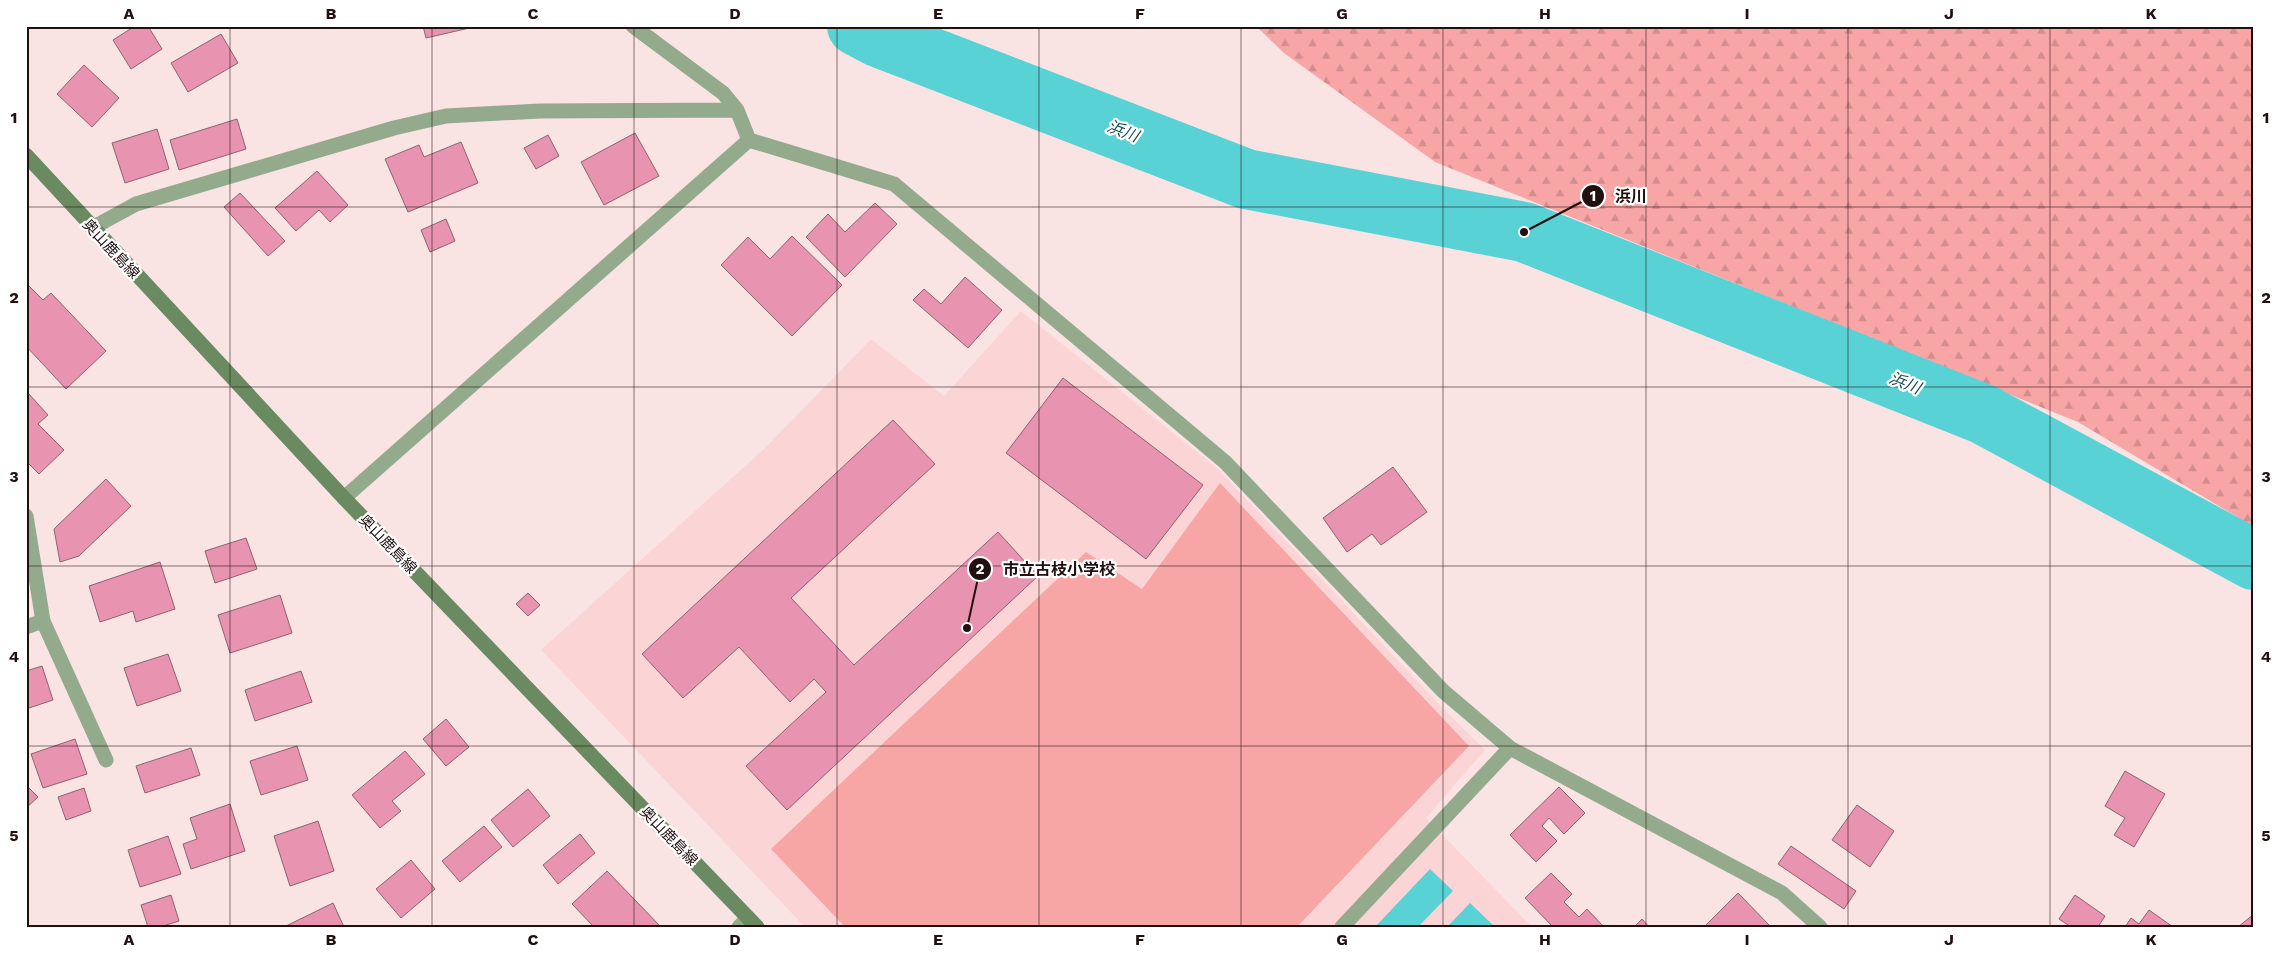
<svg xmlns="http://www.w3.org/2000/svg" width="2280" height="953" viewBox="0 0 2280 953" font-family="'Work Sans','Noto Sans JP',sans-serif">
<defs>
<pattern id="forest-firs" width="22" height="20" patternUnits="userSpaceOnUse" patternTransform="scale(1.25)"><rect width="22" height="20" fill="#f8a5a6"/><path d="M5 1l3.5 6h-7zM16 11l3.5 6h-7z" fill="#d48d8e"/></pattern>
</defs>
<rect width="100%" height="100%" fill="#fae3e3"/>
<path fill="#fbd5d5" d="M1021,311L1218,469L1434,699L1485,750L1426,818L1532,927H805L541,650L764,449L871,339L944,396Z"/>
<path fill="url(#forest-firs)" d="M1256,26H2254V527L2078,422L1435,162L1284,53Z"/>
<path fill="#f8a5a6" d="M1220,483L1469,746L1297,927H845L771,849L1086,552L1142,589Z"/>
<path fill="#59d2d6" d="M1430,869L1453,891L1418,927H1375Z
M1470,903L1495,927H1447Z"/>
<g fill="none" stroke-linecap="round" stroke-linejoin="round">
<path stroke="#59d2d6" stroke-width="60" d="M857,26L878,37L1246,179L1524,232L1983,414L2254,560"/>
</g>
<path fill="#e893af" stroke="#8f6270" d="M135,26H148L162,49L131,69L113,40Z
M423,26H478L426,38Z
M221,34L238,63L188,92L171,63Z
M84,65L119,98L92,127L57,94Z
M237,119L246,149L179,170L170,140Z
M157,129L169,169L125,183L112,143Z
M635,133L659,176L604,205L581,162Z
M548,135L559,156L536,169L524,148Z
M461,142L478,183L408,212L385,159L419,145L424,157Z
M317,171L348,205L330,222L319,210L296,231L275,208Z
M240,193L285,241L268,256L224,207Z
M875,203L897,224L845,277L806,237L828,214L845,232Z
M446,219L455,241L430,252L421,230Z
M792,236L842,285L792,336L721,265L748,237L770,259Z
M965,277L1002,310L968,348L913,300L924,289L941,304Z
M26,283L43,300L51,293L106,351L66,389L26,346Z
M1063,378L1203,485L1146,559L1006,453Z
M28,393L48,415L38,424L64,450L39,474L26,461Z
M893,420L935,464L791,598L854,665L998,532L1038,576L787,810L746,766L826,692L814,679L790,702L739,647L683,698L642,654Z
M1393,467L1427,512L1381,545L1372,534L1347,552L1323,518Z
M106,479L131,506L79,556L60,562L54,529Z
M246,538L257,569L215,583L205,551Z
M160,562L175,609L136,622L133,611L100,622L89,586Z
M528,593L540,605L528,616L516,604Z
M280,595L292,633L230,653L218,615Z
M168,654L181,691L137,706L124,668Z
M42,666L53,700L26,709V671Z
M301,671L312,702L255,721L245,690Z
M446,719L469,747L446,766L423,739Z
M75,739L87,774L43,788L31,754Z
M297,746L308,780L261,795L250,761Z
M191,748L200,775L145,793L136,766Z
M405,751L425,774L392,801L401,811L380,828L352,795Z
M2125,771L2165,794L2134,847L2114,835L2125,818L2105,806Z
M26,785L38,797L26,808Z
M1559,787L1585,813L1564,834L1549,818L1542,826L1557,841L1536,862L1510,835Z
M84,788L91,811L66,820L58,797Z
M528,789L550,816L513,847L491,820Z
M230,804L245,851L191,869L183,844L197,839L190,818Z
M1857,805L1894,831L1870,867L1832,840Z
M318,821L334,871L290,886L274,836Z
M484,826L502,847L460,882L442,861Z
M580,834L595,853L558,884L543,865Z
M168,836L181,874L140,887L128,850Z
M1791,846L1856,891L1844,909L1778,864Z
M411,860L435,889L401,918L376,889Z
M607,871L661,927H594L572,904Z
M1551,873L1572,894L1564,902L1579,917L1587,909L1604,927H1553L1525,898Z
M1738,893L1771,927H1704Z
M171,895L179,921L160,927H148L141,905Z
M2075,895L2105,916L2098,927H2071L2059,919Z
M333,903L344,927H284Z
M2149,910L2173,927H2125L2131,918L2139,924Z
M2254,914V927H2238Z
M1642,919L1649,927H1634Z"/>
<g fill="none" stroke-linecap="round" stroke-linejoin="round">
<path stroke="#94aa8d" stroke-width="15" d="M633,26L723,93L737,110L749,140
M749,140L894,184L1225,462L1443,691L1510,748L1782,893L1820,927
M92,228L136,204L394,128L446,116L540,111L737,110
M344,498L749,140
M26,516L43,621L106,760
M26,627L43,621
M739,927L748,918
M1342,927L1510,748"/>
<path stroke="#6a8b61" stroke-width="15" d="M26,155L344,498L757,927"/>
</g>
<path fill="none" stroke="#221010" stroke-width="1" stroke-opacity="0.55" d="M230,26V927M432,26V927M634,26V927M837,26V927M1039,26V927M1241,26V927M1443,26V927M1646,26V927M1848,26V927M2050,26V927M26,207H2254M26,387H2254M26,566H2254M26,746H2254"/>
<g text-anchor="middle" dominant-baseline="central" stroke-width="4.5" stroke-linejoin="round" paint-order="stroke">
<g font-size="15" fill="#221010" stroke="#fff">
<text transform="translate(111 249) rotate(47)">奥山鹿島線</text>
<text transform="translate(388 544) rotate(46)">奥山鹿島線</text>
<text transform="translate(669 836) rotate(46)">奥山鹿島線</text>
</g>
<g font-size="16" font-style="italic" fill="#164b4d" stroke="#fff">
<text transform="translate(1123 131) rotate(21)">浜川</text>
<text transform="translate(1905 383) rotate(22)">浜川</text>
</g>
</g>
<path fill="none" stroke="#221010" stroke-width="2" d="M1524 232L1593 196M967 628L980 569"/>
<g fill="#221010" stroke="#fff" stroke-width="2">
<circle cx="1524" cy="232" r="5"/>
<circle cx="967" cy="628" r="5"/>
<circle cx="1593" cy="196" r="12"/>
<circle cx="980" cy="569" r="12"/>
</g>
<g font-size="15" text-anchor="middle" font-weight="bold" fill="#fff">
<text x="1593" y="201">1</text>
<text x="980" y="574">2</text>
</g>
<g font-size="16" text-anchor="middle" font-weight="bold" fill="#221010" stroke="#fff" stroke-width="4.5" stroke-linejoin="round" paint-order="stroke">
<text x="1631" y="202">浜川</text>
<text x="1059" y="575">市立古枝小学校</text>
</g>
<rect width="2280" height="953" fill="none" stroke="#ffffff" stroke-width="55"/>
<rect x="28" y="28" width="2224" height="898" fill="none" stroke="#221010" stroke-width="2"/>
<g font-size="16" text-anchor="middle" font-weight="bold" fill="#221010">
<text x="129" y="19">A</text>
<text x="331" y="19">B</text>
<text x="533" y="19">C</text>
<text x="735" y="19">D</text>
<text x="938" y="19">E</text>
<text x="1140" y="19">F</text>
<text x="1342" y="19">G</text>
<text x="1545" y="19">H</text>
<text x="1747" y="19">I</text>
<text x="1949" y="19">J</text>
<text x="2151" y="19">K</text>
<text x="14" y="123">1</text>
<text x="2266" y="123">1</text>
<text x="14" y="303">2</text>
<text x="2266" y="303">2</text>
<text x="14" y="482">3</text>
<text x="2266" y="482">3</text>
<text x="14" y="662">4</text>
<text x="2266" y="662">4</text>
<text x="14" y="841">5</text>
<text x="2266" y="841">5</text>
<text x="129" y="945">A</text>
<text x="331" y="945">B</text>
<text x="533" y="945">C</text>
<text x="735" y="945">D</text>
<text x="938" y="945">E</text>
<text x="1140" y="945">F</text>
<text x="1342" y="945">G</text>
<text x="1545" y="945">H</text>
<text x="1747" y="945">I</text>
<text x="1949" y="945">J</text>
<text x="2151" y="945">K</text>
</g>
</svg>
